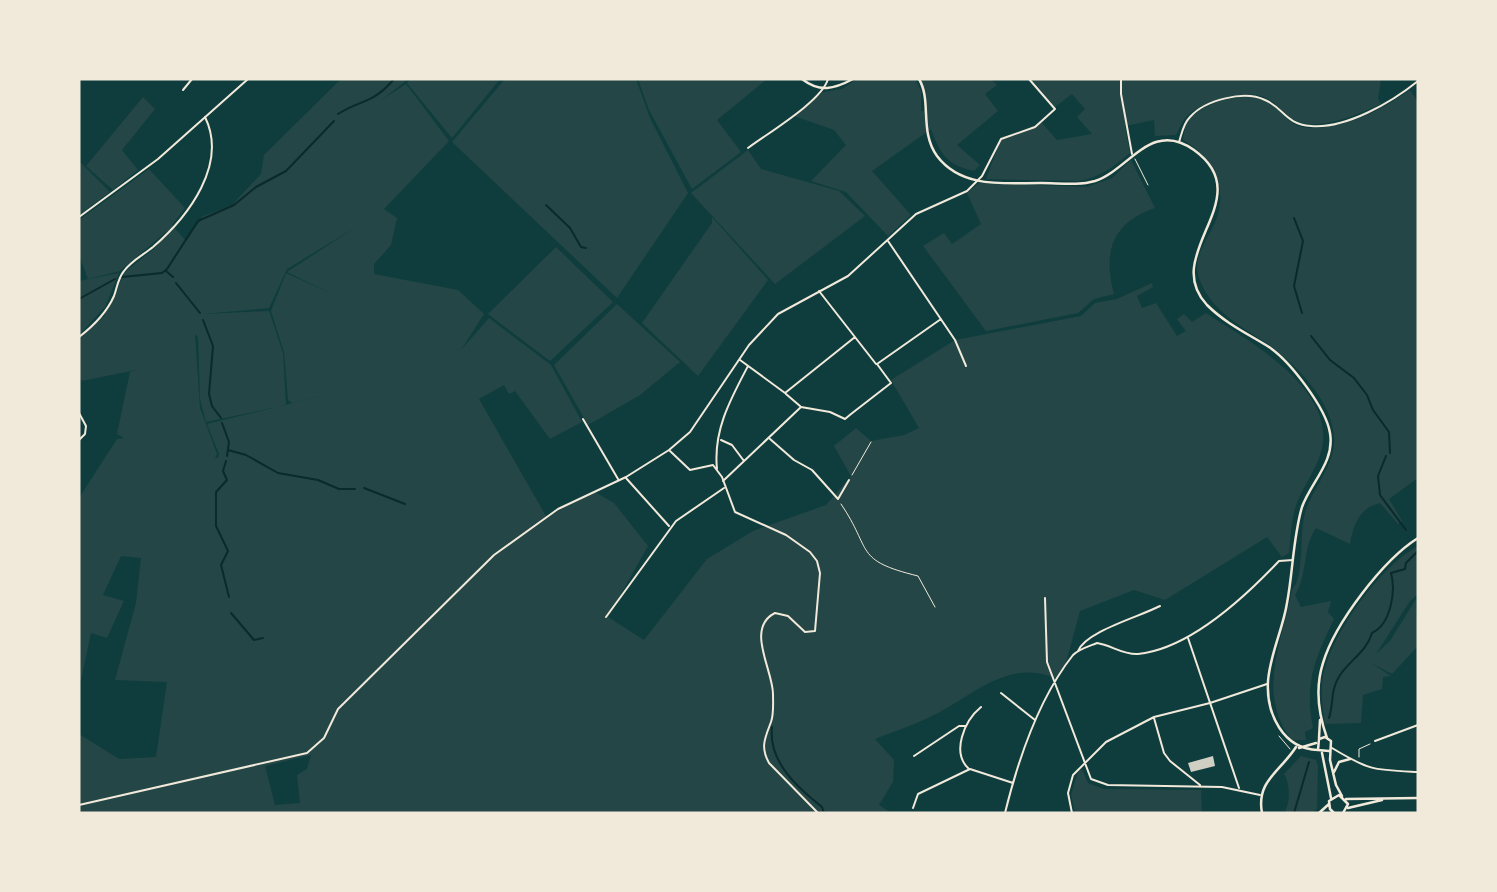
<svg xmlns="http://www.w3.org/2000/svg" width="1497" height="892" viewBox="0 0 1497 892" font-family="'Sofia Sans Condensed',sans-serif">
<rect width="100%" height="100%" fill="#0f3d3e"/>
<path fill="#244646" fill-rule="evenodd" d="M341,79H408L383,99L406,84L449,141L384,209L397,218L391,245L374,264V274L458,290L484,314L461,350L489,318L551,365L582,422L550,439L515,391L509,394L504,385L479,399L546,516L593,491L614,503L648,546L608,617L644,640L707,559L753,531L826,505L851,476L834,446L856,428L871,441L904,435L919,428L891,380L955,340L1081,316L1095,303L1117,299L1152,283L1153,287L1137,296L1142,308L1156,303L1177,336L1186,331L1177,319L1184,314L1192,322L1206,313C1247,340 1339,390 1321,452C1316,469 1305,484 1298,500C1291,516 1291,536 1289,553L1282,557L1267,537L1165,600L1134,590L1080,611L1064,670L1055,678C1008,659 975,694 936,714C917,724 895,731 875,739L894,760L893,782L879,805L891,813H79V734L119,759L156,757L167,682L115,680L136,603L141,558L121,556L103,595L124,601L107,638L91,633L81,680H79V498L117,439L124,438L117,434L130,372L136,370L82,381L79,377V338L104,316L125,272L155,248L167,231L120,271L88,279L79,255V220L149,169L185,208L172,225L186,241L203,216L232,205L261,174L264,155ZM356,227L287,272L334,295L286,273L271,311L284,352L288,400L292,403L342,391L207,424L219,454L218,458H215L217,454L200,408L195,334L198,337L200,399L206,422L286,405L283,353L269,311L203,314L269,308L287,269ZM311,755L307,769L297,775L300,803L275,805L265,766Z
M410,79H500L452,138L407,83Z
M505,79H636L650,118L688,193L617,298L452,142Z
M638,79H767L717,120L741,152L692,189L649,110Z
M857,79H915L921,91V111H924L925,93L921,79H991L997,85L985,94L998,111L957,145L980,165L974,171C947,165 940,154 931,129L872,171L911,215L888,236L846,192L811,181L846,145L834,130L794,116L823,92L842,89Z
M1031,79H1381L1378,99L1381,104C1361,113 1331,126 1308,124C1288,122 1284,109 1268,99C1250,87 1201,101 1187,116C1182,121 1179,129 1176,135L1155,136L1154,120L1125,126L1130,153C1113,167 1101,177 1079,181L986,179L1001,139L1042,123L1057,140L1092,134L1077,117L1085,109L1072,94L1055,107Z
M1410,90L1418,102V478L1389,499L1402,521L1398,524L1380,503C1360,507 1353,525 1350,544L1316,528C1302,548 1308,575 1295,595L1301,607L1331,601L1328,612L1334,619C1315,659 1304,683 1313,728L1305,732L1306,740H1292C1255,693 1283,641 1292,590C1305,576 1299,533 1305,513C1312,490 1331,470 1334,445C1337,407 1300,368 1271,346C1243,327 1211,312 1199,278C1191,254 1212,236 1218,214C1227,181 1210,155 1183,140C1184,131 1186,121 1193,115C1210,101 1245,91 1265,101C1285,111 1287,129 1315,128C1349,127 1383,109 1410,90Z
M143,97L155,109L122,150L138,170L113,190L86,166Z
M748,150L761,169L839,191L865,216L775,284L691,193Z
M1131,160L1155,208C1111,223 1103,253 1114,294L1094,299L1078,313L986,331L923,246L944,233L952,244L981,224L967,193L979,183L1087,187L1112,178Z
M79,161L110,192L79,215Z
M712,217L768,280L698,376L642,323L712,223Z
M556,247L613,302L550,361L488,314Z
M119,273L105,307L79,335V281Z
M617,304L680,362L640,395L588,425L554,365Z
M1418,546V594L1410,601L1376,654L1390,641L1416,599L1418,646L1392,674L1371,663L1391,676L1383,677L1382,689L1363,695L1361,723L1325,724C1322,705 1319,684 1326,665C1338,626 1382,565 1418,546Z
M1301,756L1316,760L1318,766L1317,809L1311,813H1284C1291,803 1290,783 1284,774Z
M1082,769L1088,783L1104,789L1201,790L1202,813H1075L1071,795L1078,772Z"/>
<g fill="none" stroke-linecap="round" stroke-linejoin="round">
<path stroke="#0a2a2b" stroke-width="2" d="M338,114C362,99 373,104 394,79
M546,205L570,228L581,247L586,248
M1294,218L1303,241L1294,286L1302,313
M166,271L173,277
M122,277L162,273L167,269L198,221L234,205L256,187L286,171L334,121
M176,283L200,313
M79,299L115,279
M203,320L213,346L209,394L212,406L221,418
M1311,336L1330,360L1354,378L1367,395L1373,410L1389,432L1390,453
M222,423L229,442L227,456
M228,450L246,455L278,473L318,480L339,489H355
M1386,456L1378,476L1380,495L1406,530
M226,461L223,471L227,480L216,492V526L228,551L221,565L229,597
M364,488L405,504
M231,613L254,640L263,638
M1329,718C1334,703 1330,690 1340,675C1350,660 1367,651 1372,633C1391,624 1396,591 1391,573L1405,569L1406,563L1418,551
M772,727C768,762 798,788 822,807L824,813
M1294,813L1309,762"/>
</g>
<path fill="#cfcfc3" d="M1213,756L1215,766L1191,772L1188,763Z"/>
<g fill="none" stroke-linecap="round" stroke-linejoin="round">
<path stroke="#f1e9da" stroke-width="1" d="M852,475L871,442
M841,504C873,551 853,560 918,576L935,607
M1279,736L1290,749
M1359,757V749L1370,744"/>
<path stroke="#f1e9da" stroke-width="1" d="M1135,159L1148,185"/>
<path stroke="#f1e9da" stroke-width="2" d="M1121,79V94L1132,154
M183,90L192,79
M1179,142C1182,133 1183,124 1190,117C1205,100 1244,90 1265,100C1284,108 1285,124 1311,126C1346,129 1392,102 1418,81
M748,148C768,133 822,101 828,79
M79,217L158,159L248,79
M888,241L955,340L966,366
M819,291L876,364
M79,337C92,327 107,312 114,296C117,288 118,278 124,271C131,261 143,255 153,247C189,216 228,164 205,117
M740,360L785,393L855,337
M786,394L800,406
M79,413L86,426L85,434L79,440
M583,419L618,479
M770,439L794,460L812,470L838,499L849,480
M721,440L732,445L744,461
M670,451L690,470L713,465L722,477L735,512L786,535L810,552L817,561L820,573L815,631L805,632L788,616L775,613C745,628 773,670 773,694C773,703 774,714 771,722C765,738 760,747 769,763L818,813
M717,469C713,431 730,400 748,366
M626,478L669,526
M723,481L801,407L830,412L845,419L851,414L891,383L877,364L941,319
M1045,598L1047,662L1091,779L1108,785L1222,787L1260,795
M606,617L676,521L724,488
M1188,638L1239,788
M1078,651C1086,631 1139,617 1160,606
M1001,693L1035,720
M1154,718L1164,753L1170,761L1200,785
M1375,741L1418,725
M1332,748C1370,771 1374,770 1418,772
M914,756L959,726H966
M969,769C951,753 964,721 981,707
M79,805L307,753L324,738L338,709L494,555L558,509L626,477L669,450L690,432L749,345L778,314L848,276L916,214L967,191L982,176L1001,139L1035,127L1055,109L1029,79
M913,808L918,794L970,769L1013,783
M1005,813C1018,760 1039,698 1073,655C1079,649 1090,646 1097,643C1111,645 1123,655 1138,654C1190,649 1245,597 1279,561L1293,560
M1072,813L1068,793L1073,775L1106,742L1154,717L1210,703L1267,684"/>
<path stroke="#f1e9da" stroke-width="2.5" d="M1262,813C1256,781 1280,772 1296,747"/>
<path stroke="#f1e9da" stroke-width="2.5" d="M802,79C820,93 834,89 853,79
M919,79C932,101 919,131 937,156C962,189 1005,183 1041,183C1059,183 1078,186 1095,181C1129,170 1151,119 1194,150C1261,198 1159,254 1207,305C1225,323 1248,334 1269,347C1290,361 1326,408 1330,433C1335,462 1311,482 1302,507C1293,537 1293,572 1287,603C1283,629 1270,654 1268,681C1266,714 1283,749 1318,750
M1319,738L1320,720
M1327,738C1318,713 1315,688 1323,663C1335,623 1383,560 1418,538
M1299,748L1316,743
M1329,751L1318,750L1319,739L1325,737L1331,741L1330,760L1336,785L1342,796
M1322,753L1331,798
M1334,772L1339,762L1350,759"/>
<path stroke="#f1e9da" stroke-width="2.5" d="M1346,799L1418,798
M1348,808L1382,800
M1319,813L1329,804
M1334,813L1330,809L1329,801L1339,795L1348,804L1343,813"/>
</g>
<rect width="1497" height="892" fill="none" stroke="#f1e9da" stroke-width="161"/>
</svg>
